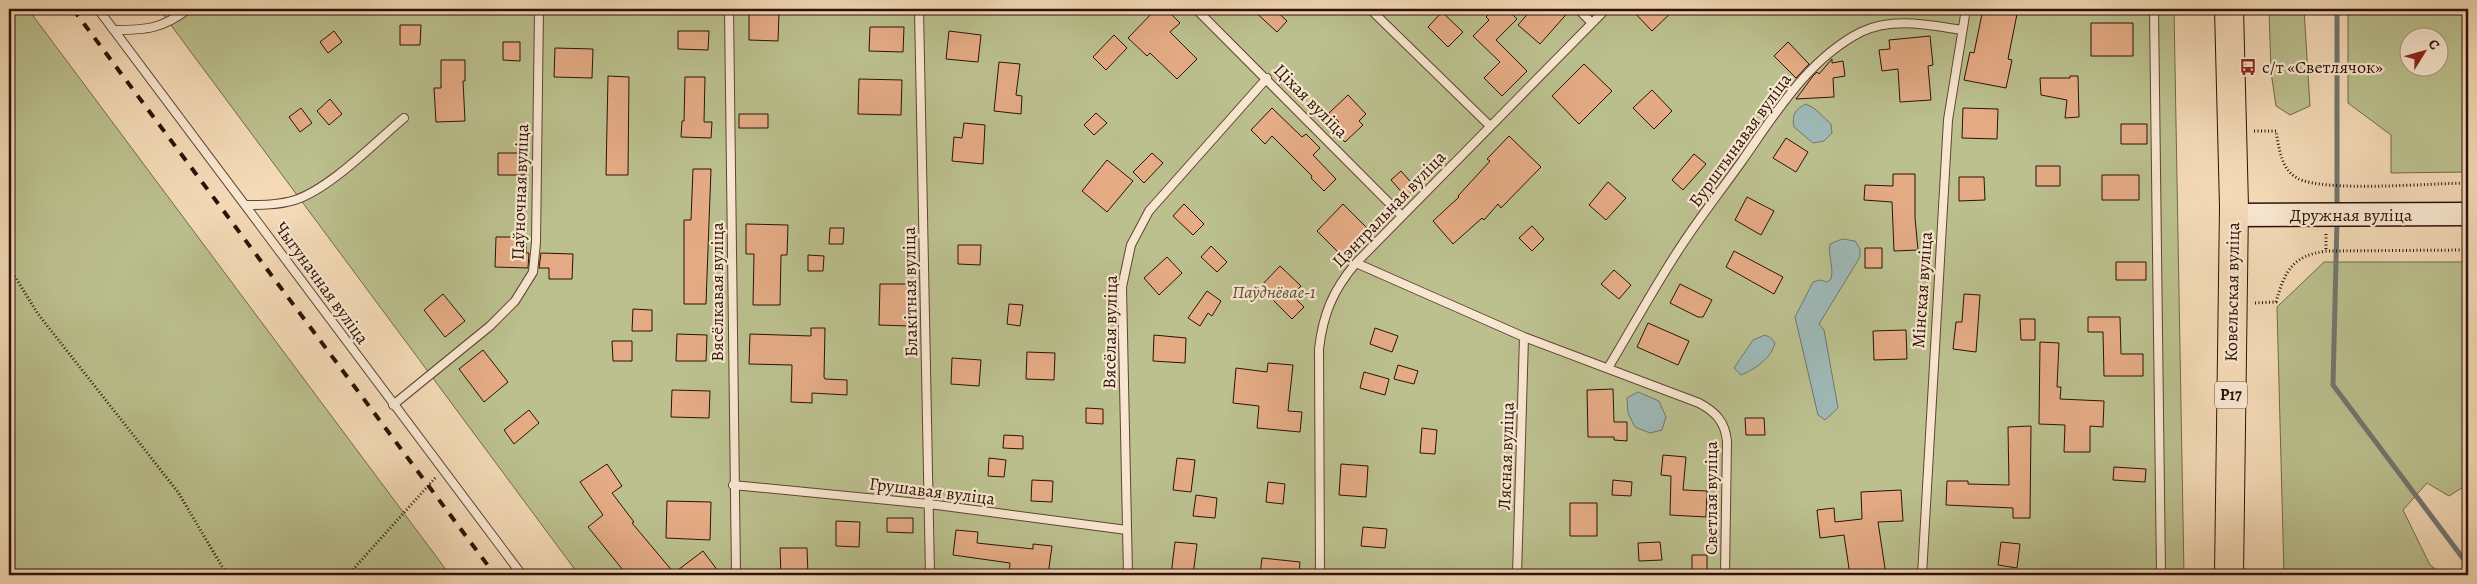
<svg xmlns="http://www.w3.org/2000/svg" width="2477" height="584" viewBox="0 0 2477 584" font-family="Alegreya,serif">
<rect width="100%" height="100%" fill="#f4dab7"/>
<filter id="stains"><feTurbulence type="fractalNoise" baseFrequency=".004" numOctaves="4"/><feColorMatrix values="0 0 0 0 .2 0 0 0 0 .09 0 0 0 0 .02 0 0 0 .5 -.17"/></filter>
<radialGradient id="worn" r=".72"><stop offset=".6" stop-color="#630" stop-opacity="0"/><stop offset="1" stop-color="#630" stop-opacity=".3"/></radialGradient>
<path fill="#bbc08e" stroke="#74684a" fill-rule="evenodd" d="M9,9H28L450,575H9Z
M159,9H2174L2184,575H579Z
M2269,9H2304L2310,106L2290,115L2276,106L2271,72Z
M2348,9H2468V172L2391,173V135L2348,103ZM2410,38H2440V68H2410Z
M2324,262H2468V484L2449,496L2427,483L2403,510L2430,565L2444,575H2284L2277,307Z"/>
<path fill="#9eb9b7" stroke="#717670" d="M1806,104L1815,109L1831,124L1832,133L1824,141L1813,143L1794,127C1792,115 1794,110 1806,104Z
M1842,239L1855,241L1860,249V257L1819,324L1824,330L1838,408L1825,420L1818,415L1795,317L1813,282L1820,280L1827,282L1831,279C1834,268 1828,256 1830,244Z
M1765,335L1771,338L1775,343C1772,358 1754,370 1741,375L1734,368L1753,340Z
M1638,392L1659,401L1666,417L1662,430L1650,433L1635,427L1628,413L1627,398Z"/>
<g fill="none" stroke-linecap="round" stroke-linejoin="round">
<path stroke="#717670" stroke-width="5" d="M2337,9V210
M2337,221L2333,385L2468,565"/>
</g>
<path fill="#e4ab85" stroke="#2e1106" d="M1156,9H1166L1180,23L1170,32L1197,59L1177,79L1150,53L1147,56L1128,38Z
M1252,9H1274L1287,21L1277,32Z
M1494,9H1507L1517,19L1496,40L1527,71L1502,96L1484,78L1500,62L1473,36L1489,20L1486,17Z
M1532,9H1571L1540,44L1518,25Z
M1631,9H1675L1652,31Z
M1983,9H2018L2008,59L2012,60L2006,88L1964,80L1970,52L1974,53Z
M749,12L779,13L778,41L749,40Z
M1442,12L1463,32L1448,47L1428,27Z
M2091,23H2133V56H2091Z
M400,25H421L420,45H400Z
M870,27H904L903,52L869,51Z
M334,31L342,42L328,53L320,42Z
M678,31H709L708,50L678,49Z
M949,31L981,35L978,62L946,59Z
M1114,35L1127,48L1106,70L1093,57Z
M1930,36L1933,65L1928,66L1931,100L1900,102L1898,69L1882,71L1879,50L1890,49L1889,40Z
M503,42H520V61L503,60Z
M1788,42L1809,64L1796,78L1774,56Z
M555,48L593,49L592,78L554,77Z
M1832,59V63L1843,61L1845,76L1833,78L1834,97L1796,99L1813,76L1817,72L1819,74Z
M441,60H465V81H463L465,121L436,122L434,88H441Z
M999,62L1020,64L1016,95L1022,96L1021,114L994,111Z
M1584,64L1612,91L1579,124L1552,96Z
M608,76L629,77L628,175H606Z
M2070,76H2078L2079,117L2065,118L2067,100L2041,95L2040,78H2070Z
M685,77H705L704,122H712L711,138L681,137L682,121H684Z
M859,79L902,80L901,115L858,114Z
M1652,90L1672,111L1654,129L1633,108Z
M1348,95L1366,114L1359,121L1363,125L1345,142L1332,129L1339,122L1329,113Z
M330,99L342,114L329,125L317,111Z
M301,108L312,123L300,132L289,117Z
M1272,108L1302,137L1306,134L1320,148L1313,155L1336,179L1324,191L1311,178L1312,176L1272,136L1265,144L1251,130Z
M1963,108L1998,109L1997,139L1962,138Z
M1096,113L1107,123L1094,135L1084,125Z
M739,114H768V128H739Z
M964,123L985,125L983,164L952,161L954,137L962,138Z
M2121,124H2147V144H2121Z
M1509,136L1541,167L1501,208L1498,204L1484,220L1482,218L1453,244L1433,221L1459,197L1458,196L1490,161L1487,159Z
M1786,138L1808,152L1796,172L1773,158Z
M498,153H525V175H498Z
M1152,153L1163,163L1144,183L1133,172Z
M1694,154L1706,164L1683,190L1672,180Z
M1107,160L1133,181L1107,212L1082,191Z
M2036,166H2060V186H2036Z
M693,169H711L706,304H684V220H691Z
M1401,171L1416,188L1406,197L1391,180Z
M1893,174H1915V218L1918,250L1894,251L1892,202L1864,200L1865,185L1893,186Z
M2102,175H2139V200H2102Z
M1959,177H1984L1985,200L1959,201Z
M1608,182L1626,198L1606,220L1589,205Z
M1747,197L1774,211L1761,235L1735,220Z
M1184,204L1204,224L1193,235L1173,216Z
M1343,204L1367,228L1341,255L1317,231Z
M746,224L788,225L787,255H781L780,305H753L754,254H746Z
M1532,226L1544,239L1532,251L1519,238Z
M830,228H844L843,244H829Z
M496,237H526V253H529L528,268L495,267Z
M958,245H981L980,265L958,264Z
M1211,246L1227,262L1217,272L1201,257Z
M1865,248H1882V268H1865Z
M1734,251L1783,277L1774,294L1726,267Z
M541,253L573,254L572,279H549V268H539Z
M808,255L824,256L823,271H808Z
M1167,257L1182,273L1159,295L1144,278Z
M2116,262H2146V280H2116Z
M1280,266L1301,286L1292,295L1304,307L1292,319L1260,287Z
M1614,270L1631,285L1619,299L1601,284Z
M880,284H912L910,326L879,325Z
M1680,284L1712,300L1703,317H1698L1670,303Z
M1207,291L1221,301L1212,316L1208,313L1200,326L1188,318Z
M443,294L465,321L445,337L424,310Z
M1964,294L1980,295L1976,352L1953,349L1956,322H1962Z
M1009,304L1023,305L1020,326L1007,324Z
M633,309L652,310V331H632Z
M2088,317H2120L2121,354H2143V376H2104L2103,332H2088Z
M2020,319H2035V340H2021Z
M1648,323L1689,341L1678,365L1637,347Z
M811,328H825L824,377L825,379L847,380V395L812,393V403L791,402L792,365L749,364L750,334L811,336Z
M1375,328L1398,336L1392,352L1370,344Z
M1906,330L1907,359L1874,360L1873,331Z
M677,334L707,335L706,361H676Z
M1154,335L1186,338L1185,363L1153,361Z
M612,341H632V361H613Z
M2040,342L2059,343L2057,387H2061L2060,399L2104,401L2103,427L2090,426V452H2064L2065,425L2039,424Z
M483,350L508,382L484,402L459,369Z
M1027,352L1055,353L1054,380L1026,379Z
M952,358L981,360L979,386L951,384Z
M1268,363L1293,365L1288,411L1302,412L1300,432L1257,428L1259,406L1233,403L1236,368L1267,372Z
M1398,365L1418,371L1414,384L1394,379Z
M1364,372L1389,379L1385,395L1360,388Z
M1613,389L1614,422H1627V441L1614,440V437H1588L1587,390Z
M672,390L710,391L709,418L671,417Z
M1086,408L1103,409V424L1086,423Z
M529,410L539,423L514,444L504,430Z
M1745,418H1764L1765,435H1746Z
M2031,426L2030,518H2013V508L1946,505L1947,481H1968V484L2009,485L2008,427Z
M1422,428L1437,430L1435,454L1420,453Z
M1004,435L1023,436V449L1003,448Z
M1663,455L1686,457L1683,490L1707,491L1706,517L1670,515L1671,476L1661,475Z
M989,458L1006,460L1004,477L988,476Z
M1177,458L1195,460L1191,492L1173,490Z
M607,464L622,486L612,493L634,522L632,523L674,573L703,551L721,575H627L588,527L603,515L580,482Z
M1341,464L1368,466L1366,497L1339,495Z
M2114,467L2146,469L2145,482L2113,480Z
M1032,480L1053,481L1052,502L1031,501Z
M1613,480L1632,482L1631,496L1612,495Z
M1268,482L1285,484L1283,504L1266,502Z
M1901,490L1903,521L1878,522L1886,575H1850L1844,535L1820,538L1817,510L1834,508L1835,522L1862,519L1861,492Z
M1196,495L1217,498L1215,518L1193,516Z
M667,501L711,502L710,540L666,538Z
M1570,503H1597V536H1570Z
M887,518H913V533L887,532Z
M836,521L860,522L859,547L836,546Z
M1363,527L1387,529L1385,548L1361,546Z
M956,530L978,532L977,543L1033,549V544L1052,546L1048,575H1009L1010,563L953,555Z
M1175,542L1197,544L1193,575H1171Z
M1660,542L1662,560L1639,561L1638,543Z
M2001,542L2020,544L2017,568L1998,565Z
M780,548H807L808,575H781Z
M1692,555H1707V575H1692Z
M1262,558L1300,562L1299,575H1260Z"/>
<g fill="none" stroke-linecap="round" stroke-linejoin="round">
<g stroke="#604332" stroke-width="10">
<path id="lane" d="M98,9L522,575
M729,9L736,575
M919,9L930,575
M1196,9L1402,216
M1370,9L1490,126
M1578,9L1592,23
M2154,9L2161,575
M114,30C146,30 162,29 188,9
M245,205C262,205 279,205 295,200C331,188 374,143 404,118
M1356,263L1524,337L1699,403C1716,412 1725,422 1727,441L1725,575
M1608,368C1631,330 1652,291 1676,254C1696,222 1720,192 1742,161C1775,114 1808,59 1861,32C1893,17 1928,25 1962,30
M393,405L490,326L515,301L533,272L536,242L539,9
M733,485L929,504L1127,530
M1128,575L1122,287L1131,245L1149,211L1267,78
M1320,575L1319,349C1323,314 1333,290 1356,263L1606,9
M1517,575L1524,337
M1922,575L1948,120L1966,9"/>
</g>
<g stroke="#2e1106" stroke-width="25">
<path id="secondary" d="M2233,215L2468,214"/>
</g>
<g stroke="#2e1106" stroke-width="30">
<path id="highway" d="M2229,575L2234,207L2229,9"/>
</g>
<path stroke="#2e1106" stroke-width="3" stroke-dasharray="1 2.5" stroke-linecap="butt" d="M2254,131H2276C2279,148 2281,169 2297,178C2323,193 2434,183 2468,183
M2326,234V251
M9,267L38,314L178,492L227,575
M2255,303L2276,302C2285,271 2292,256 2326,251L2468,250
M348,575L436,477"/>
<use href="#lane" stroke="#f8e7d0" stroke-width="8"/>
<use href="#secondary" stroke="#f8e7d0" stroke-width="22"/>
<use href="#highway" stroke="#f4dab7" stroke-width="28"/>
<path stroke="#2e1106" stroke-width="4" stroke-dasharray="9 9" stroke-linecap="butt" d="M73,9L495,575"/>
</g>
<defs>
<g id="bus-bare" transform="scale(1.35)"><path d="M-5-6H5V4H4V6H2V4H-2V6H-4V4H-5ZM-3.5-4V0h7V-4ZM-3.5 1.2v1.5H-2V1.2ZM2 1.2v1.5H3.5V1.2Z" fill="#8f2418" stroke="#f8e7d0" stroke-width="2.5" paint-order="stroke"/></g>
</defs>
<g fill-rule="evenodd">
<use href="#bus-bare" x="2248" y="67"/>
</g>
<g text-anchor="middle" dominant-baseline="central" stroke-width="4.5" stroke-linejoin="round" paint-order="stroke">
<rect fill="#f8e7d0" stroke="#6b5143" stroke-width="1" x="2215" y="381.5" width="32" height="27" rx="4"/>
<g font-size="16" font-weight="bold" fill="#2e1106">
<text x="2231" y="395">Р17</text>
</g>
<g font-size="18" fill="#2e1106" stroke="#f8e7d0" text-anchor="start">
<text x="2262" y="67">с/т «Светлячок»</text>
</g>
<g font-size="18" fill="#2e1106" stroke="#f8e7d0">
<text transform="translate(1311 101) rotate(45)">Ціхая вуліца</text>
<text transform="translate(1740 140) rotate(-54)">Бурштынавая вуліца</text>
<text transform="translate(520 192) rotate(-88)">Паўночная вуліца</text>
<text transform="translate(1389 209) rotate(-46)">Цэнтральная вуліца</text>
<text x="2351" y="215">Дружная вуліца</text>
<text transform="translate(322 283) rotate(54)">Чыгуначная вуліца</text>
<text transform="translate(1922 290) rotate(-86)">Мінская вуліца</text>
<text transform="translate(717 292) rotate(-90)">Вясёлкавая вуліца</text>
<text transform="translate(910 292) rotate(-91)">Блакітная вуліца</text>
<text transform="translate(2232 292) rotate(-89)">Ковельская вуліца</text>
<text transform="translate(1110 332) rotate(-89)">Вясёлая вуліца</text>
<text transform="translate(1506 456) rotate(-88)">Лясная вуліца</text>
<text transform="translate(932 491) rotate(7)">Грушавая вуліца</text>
<text transform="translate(1711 498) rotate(-90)">Светлая вуліца</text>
</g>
<g font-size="18" font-style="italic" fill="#5f4e36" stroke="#f8e7d0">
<text x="1274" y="292">Паўднёвае-1</text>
</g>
</g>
<rect width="2477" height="584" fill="none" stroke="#f4dab7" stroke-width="30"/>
<rect x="10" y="10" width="2457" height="564" fill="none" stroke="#2e1106" stroke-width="2.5"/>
<rect x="15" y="15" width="2447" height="554" fill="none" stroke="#2e1106"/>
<g transform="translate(2424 52) rotate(53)"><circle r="24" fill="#f8e7d0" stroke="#a7917f"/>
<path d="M0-4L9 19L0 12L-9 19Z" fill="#8f2418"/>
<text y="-8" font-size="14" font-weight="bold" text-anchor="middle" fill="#2e1106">С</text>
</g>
<rect width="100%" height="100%" filter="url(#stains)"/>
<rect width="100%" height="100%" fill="url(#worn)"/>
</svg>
